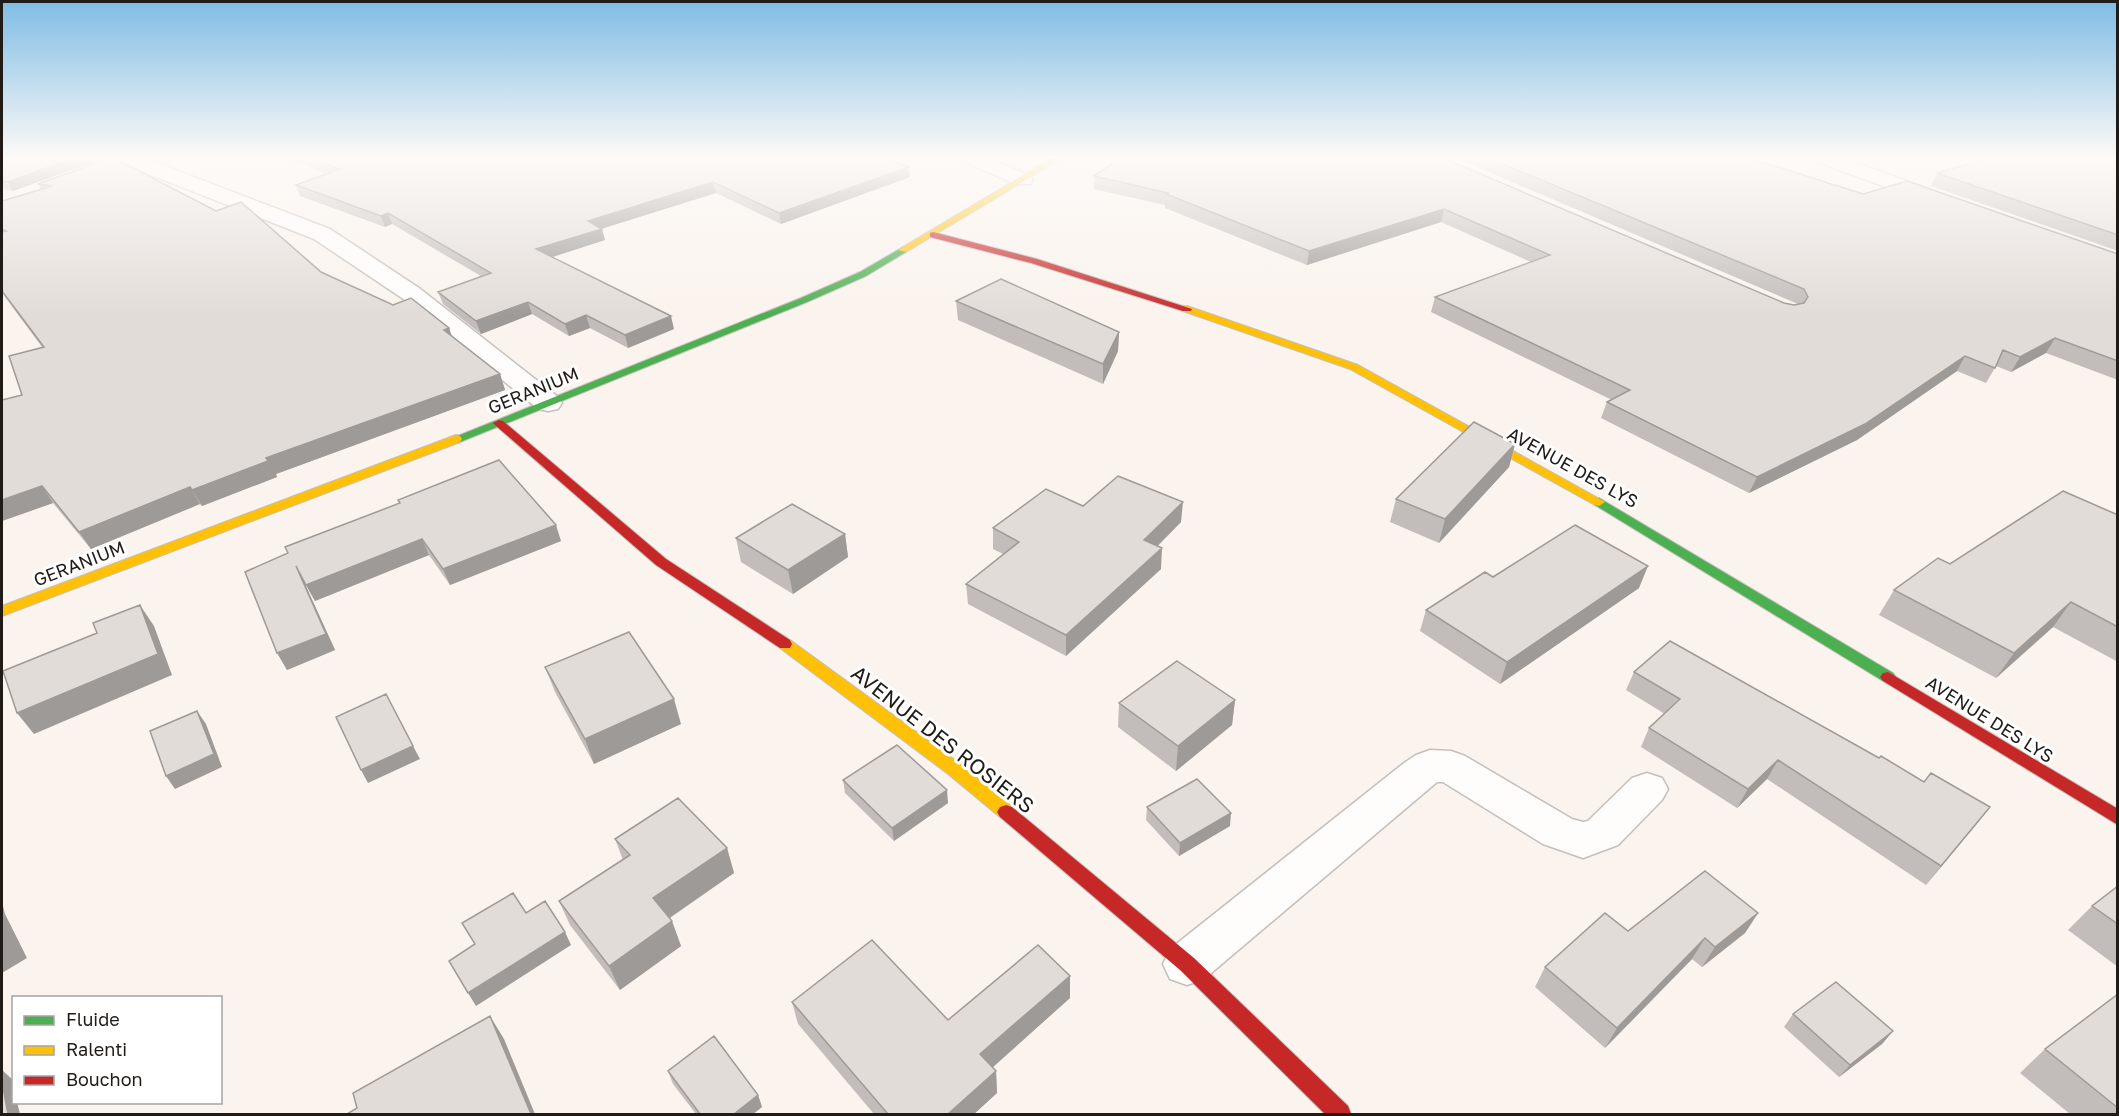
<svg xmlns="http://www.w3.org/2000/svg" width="2119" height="1116" viewBox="0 0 2119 1116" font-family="'Golos Text',sans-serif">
<rect width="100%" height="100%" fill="#faf3ee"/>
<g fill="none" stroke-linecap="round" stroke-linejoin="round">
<g stroke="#c5bfbb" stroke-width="3">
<path id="street" d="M144,158L330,229L419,288L558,397L562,403L558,409L548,411L538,409L402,298L314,239L121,163L119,159Z
M963,158H989L1030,176L1033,180L1030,184H1016L965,162Z
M1815,158H1843L1945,195L1948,199L1945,203H1931L1817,162Z
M1430,750L1451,751L1465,756L1572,819L1583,822L1588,821L1632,778L1647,773L1662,778L1668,789L1662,800L1618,845L1583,858L1543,844L1443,782H1437L1204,979L1187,985L1170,979L1163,964L1170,949L1404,763L1416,755Z"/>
</g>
<g stroke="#c5bfbb" stroke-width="2">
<path id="fast" d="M903,247L908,250L906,252L866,276L807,302L460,442L456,443L450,439L801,298L860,272Z
M1599,498L1893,673L1896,677L1893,681H1883L1595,505L1593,502Z"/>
</g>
<g stroke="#c5bfbb" stroke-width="2">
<path id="slow" d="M1052,158H1062L906,252L898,250Z
M1187,306L1358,365L1605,502L1599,506L1595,505L1350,369L1183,311V307Z
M456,435L460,436L462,439L460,442L2,616V606Z
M785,639L790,640L959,763L1012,807L1015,812L1012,817L1006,819L1000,817L947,773L780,648L778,644L780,640Z"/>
</g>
<g stroke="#c5bfbb" stroke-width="2">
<path id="jam" d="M933,232L1037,259L1192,309L1191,311H1183L1031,263L930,237V233Z
M499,420L503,421L666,559L790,640L792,644L790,648H780L656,565L495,425L493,423Z
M1888,672L2118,809V825L1883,681L1880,677L1883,673Z
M1006,805L1012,807L1194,958L1348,1106L1351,1114H1325L1180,970L1000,817L997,812L1000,807Z"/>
</g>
<use href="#street" fill="#fefdfc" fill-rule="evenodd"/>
<use href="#fast" fill="#4caf50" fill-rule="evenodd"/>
<use href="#slow" fill="#ffc107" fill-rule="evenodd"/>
<use href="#jam" fill="#c62828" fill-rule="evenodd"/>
</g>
<path fill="#c2bdba" d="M2,158H98L99,160L13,191L2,189Z
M110,158L321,272L393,305L449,328L452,336L500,374L505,390L276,474L277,477L202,506L200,504L91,549L53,503L2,521V400L22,395L42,347L2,293V201L41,189L38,184Z
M285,158H887L910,177L781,224L716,193L601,229L605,240L552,257L674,329L628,348L590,328L569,336L532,314L481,334L443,304L438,292L481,276L392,224L385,227L300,196L296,185L328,174Z
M1443,158L1784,303L1794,305L1798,304L1456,158H1749L1863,194L2118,254V380L2046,353L2011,372L1996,366L1986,383L1957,371L1857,440L1749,493L1601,418L1607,402L1612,400L1431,312L1435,297L1531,262L1441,222L1307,265L1165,208V205L1094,189V176Z
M2118,158V251L1931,186L1937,173Z
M956,301L1119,332L1118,351L1103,384L958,320Z
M1515,444L1509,467L1439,543L1390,522L1396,499Z
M398,500L561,541L450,585L429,555L315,601L304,582L335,650L287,670L245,572L399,504Z
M1083,506L1181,522L1158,546L1161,569L1066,656L968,604L966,584L1003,554L993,549V528Z
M2118,515V662L2053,627L1996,678L1879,615L1894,590L1950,564Z
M845,534L848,557L793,594L741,562L736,538Z
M1493,577L1639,588L1500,684L1420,631L1426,610Z
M545,667L681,724L594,764L555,692Z
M1634,672L1879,758L1924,782L1990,807L1926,885L1767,779L1737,808L1641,747L1649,728L1665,714L1626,690Z
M1235,700L1232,725L1176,771L1118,727L1119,703Z
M843,780L948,803L894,841L845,793Z
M1147,807L1230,826L1179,856L1146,820Z
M615,839L727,848L734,873L670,918L681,946L620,990L570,925L559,901L623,860Z
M2118,886V967L2068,930L2092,906Z
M1758,913L1745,933L1702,967L1692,959L1605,1048L1535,987L1545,967L1628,931Z
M1070,976V998L992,1067L996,1071L997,1093L974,1114H874L798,1024L792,1002L948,1020Z
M2118,994V1114H2070L2020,1073L2045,1049Z
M1793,1014L1893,1031L1882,1044L1839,1077L1784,1027Z
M668,1071L758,1095L762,1107L753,1114H696L673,1084Z"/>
<path fill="#9e9a97" d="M73,158H98L99,160L13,191L8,182Z
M909,167L910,177L781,224L779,213Z
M713,182L716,193L591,232L588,221Z
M1444,209L1441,222L1307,265L1309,251Z
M388,213L392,224L385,227L381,216Z
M602,229L605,240L540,261L536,249Z
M528,302L532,314L481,334L476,321Z
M586,315L590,328L569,336L565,324Z
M671,316L674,329L628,348L625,335Z
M449,328L454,344L444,330Z
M1119,332L1118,351L1103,384V364Z
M2055,338L2046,353L2011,372L2020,357Z
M1965,356L1957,371L1857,440L1749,493L1757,477Z
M500,374L505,390L276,474L277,477L202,506L192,490L266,458Z
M1515,444L1509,467L1439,543L1445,519Z
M42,486L53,503L2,521V500Z
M190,487L200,504L91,549L79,532Z
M1183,502L1181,522L1143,560L1144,540Z
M556,525L561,541L450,585L443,569Z
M845,534L848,557L793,594L788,570Z
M422,539L429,555L315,601L306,585Z
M1162,548L1161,569L1066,656V635Z
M296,566L304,582L335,650L287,670L277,653Z
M1648,566L1639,588L1500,684L1507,662Z
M2071,602L2053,627L1996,678L2014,653Z
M140,605L154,626L172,675L34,734L17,713Z
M674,699L681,724L594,764L585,739Z
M1235,700L1232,725L1176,771L1178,746Z
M197,711L206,724L222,767L175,789L166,776Z
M413,746L420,759L368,783L361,770Z
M1778,760L1767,779L1737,808L1748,789Z
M947,790L948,803L894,841L892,828Z
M1990,807L1975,826L1926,885L1941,866Z
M1231,813L1230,826L1179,856L1180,843Z
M727,848L734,873L662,923L653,898Z
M2,902L5,914L27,958L2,973Z
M1758,913L1745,933L1702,967L1715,947Z
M672,921L681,946L620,990L609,966Z
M565,932L571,945L476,1006L468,993Z
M1705,938L1692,959L1605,1048L1617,1028Z
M1070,976V998L982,1077L980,1054Z
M490,1016L504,1039L535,1114H531Z
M1893,1031L1882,1044L1839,1077L1850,1065Z
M2,1070L13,1080L14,1102H17L20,1114H8L2,1082Z
M996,1071L997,1093L974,1114H948Z
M758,1095L762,1107L753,1114H734Z"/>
<path fill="#e2dcd8" stroke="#9e9a97" stroke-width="1.5" d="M2,158H73L8,182L2,181Z
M110,158H114L216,211L241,202L321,272L393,305L411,298L449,328L444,330L500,374L266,458L268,461L192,490L190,487L79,532L42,486L2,500V400L22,395L9,356L44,347L2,291V232L6,231L2,229V201L52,186L38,184Z
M310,158H887L909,167L779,213L713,182L588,221L602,229L536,249L671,316L625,335L586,315L565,324L528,302L476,321L438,292L491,273L388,213L381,216L296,185L340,169Z
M1121,158H1443L1784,303L1794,305L1804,303L1808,297L1804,289L1488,158H1749L1863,194L1907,181L2118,254V361L2055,338L2020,357L2003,350L1995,368L1965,356L1865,424L1757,477L1607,402L1630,390L1435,297L1550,255L1444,209L1309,251L1166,194L1168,193L1094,176Z
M1991,158H2118V235L1937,173Z
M1001,279L1119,332L1103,364L956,301Z
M1474,422L1515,444L1445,519L1396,499Z
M499,460L556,525L443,569L422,539L306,585L296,566L326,634L277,653L245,572L288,553L285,547L400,503L398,500Z
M1118,476L1183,502L1144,540L1162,548L1066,635L966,584L1019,542L993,528L1046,489L1083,506Z
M2063,491L2118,515V627L2071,602L2014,653L1894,590L1938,558L1950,564Z
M792,504L845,534L788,570L736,538Z
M1575,525L1648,566L1507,662L1426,610L1485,572L1493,577Z
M140,605L158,654L17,713L3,671L97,633L93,623Z
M629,632L674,699L585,739L545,667Z
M1670,641L1879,758L1881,756L1924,782L1931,773L1990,807L1941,866L1778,760L1748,789L1649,728L1680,699L1634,672Z
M1177,661L1235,700L1178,746L1119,703Z
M386,694L413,746L361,770L336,717Z
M197,711L214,754L166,776L150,731Z
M897,745L947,790L892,828L843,780Z
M1197,779L1231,813L1180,843L1147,807Z
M678,798L727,848L653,898L672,921L609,966L559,901L630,855L615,839Z
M1705,871L1758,913L1715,947L1705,938L1617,1028L1545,967L1605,913L1628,931Z
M2118,886V924L2092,906Z
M513,893L526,913L545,901L565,932L468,993L449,961L475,944L462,923Z
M872,940L948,1020L1038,945L1070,976L980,1054L996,1071L948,1114H888L792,1002Z
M1836,982L1893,1031L1850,1065L1793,1014Z
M2118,994V1108L2045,1049Z
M490,1016L531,1114H347L357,1108L353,1093Z
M714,1036L758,1095L734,1114H700L668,1071Z
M2,1082L8,1114H2Z"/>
<linearGradient id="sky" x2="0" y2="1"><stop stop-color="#7fbce5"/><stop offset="0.5" stop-color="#fdfaf7"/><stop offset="1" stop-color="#fdfaf7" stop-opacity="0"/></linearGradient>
<rect width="2119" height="315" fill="url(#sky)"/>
<g text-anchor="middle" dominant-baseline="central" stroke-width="6" stroke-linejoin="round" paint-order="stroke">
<g font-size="18" fill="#201b17" stroke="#fff">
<text transform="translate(533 390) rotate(-22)">GERANIUM</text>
<text transform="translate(1573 467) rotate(29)">AVENUE DES LYS</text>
<text transform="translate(79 563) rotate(-21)">GERANIUM</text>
<text transform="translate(1990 719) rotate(32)">AVENUE DES LYS</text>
</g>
<g font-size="21" fill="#201b17" stroke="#fff">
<text transform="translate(943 739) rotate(38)">AVENUE DES ROSIERS</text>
</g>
</g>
<rect width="2119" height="1116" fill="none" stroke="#201b17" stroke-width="6"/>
<rect x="12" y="996" width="210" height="108" fill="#ffffff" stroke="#a6a4a2" stroke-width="1.5"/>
<rect x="24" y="1016" width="30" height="9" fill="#4caf50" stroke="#a6a4a2" stroke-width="1.5"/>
<text x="66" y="1026" font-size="18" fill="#201b17">Fluide</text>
<rect x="24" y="1046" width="30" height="9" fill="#ffc107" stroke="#a6a4a2" stroke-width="1.5"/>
<text x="66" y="1056" font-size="18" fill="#201b17">Ralenti</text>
<rect x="24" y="1076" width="30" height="9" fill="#c62828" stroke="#a6a4a2" stroke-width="1.5"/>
<text x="66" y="1086" font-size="18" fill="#201b17">Bouchon</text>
</svg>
